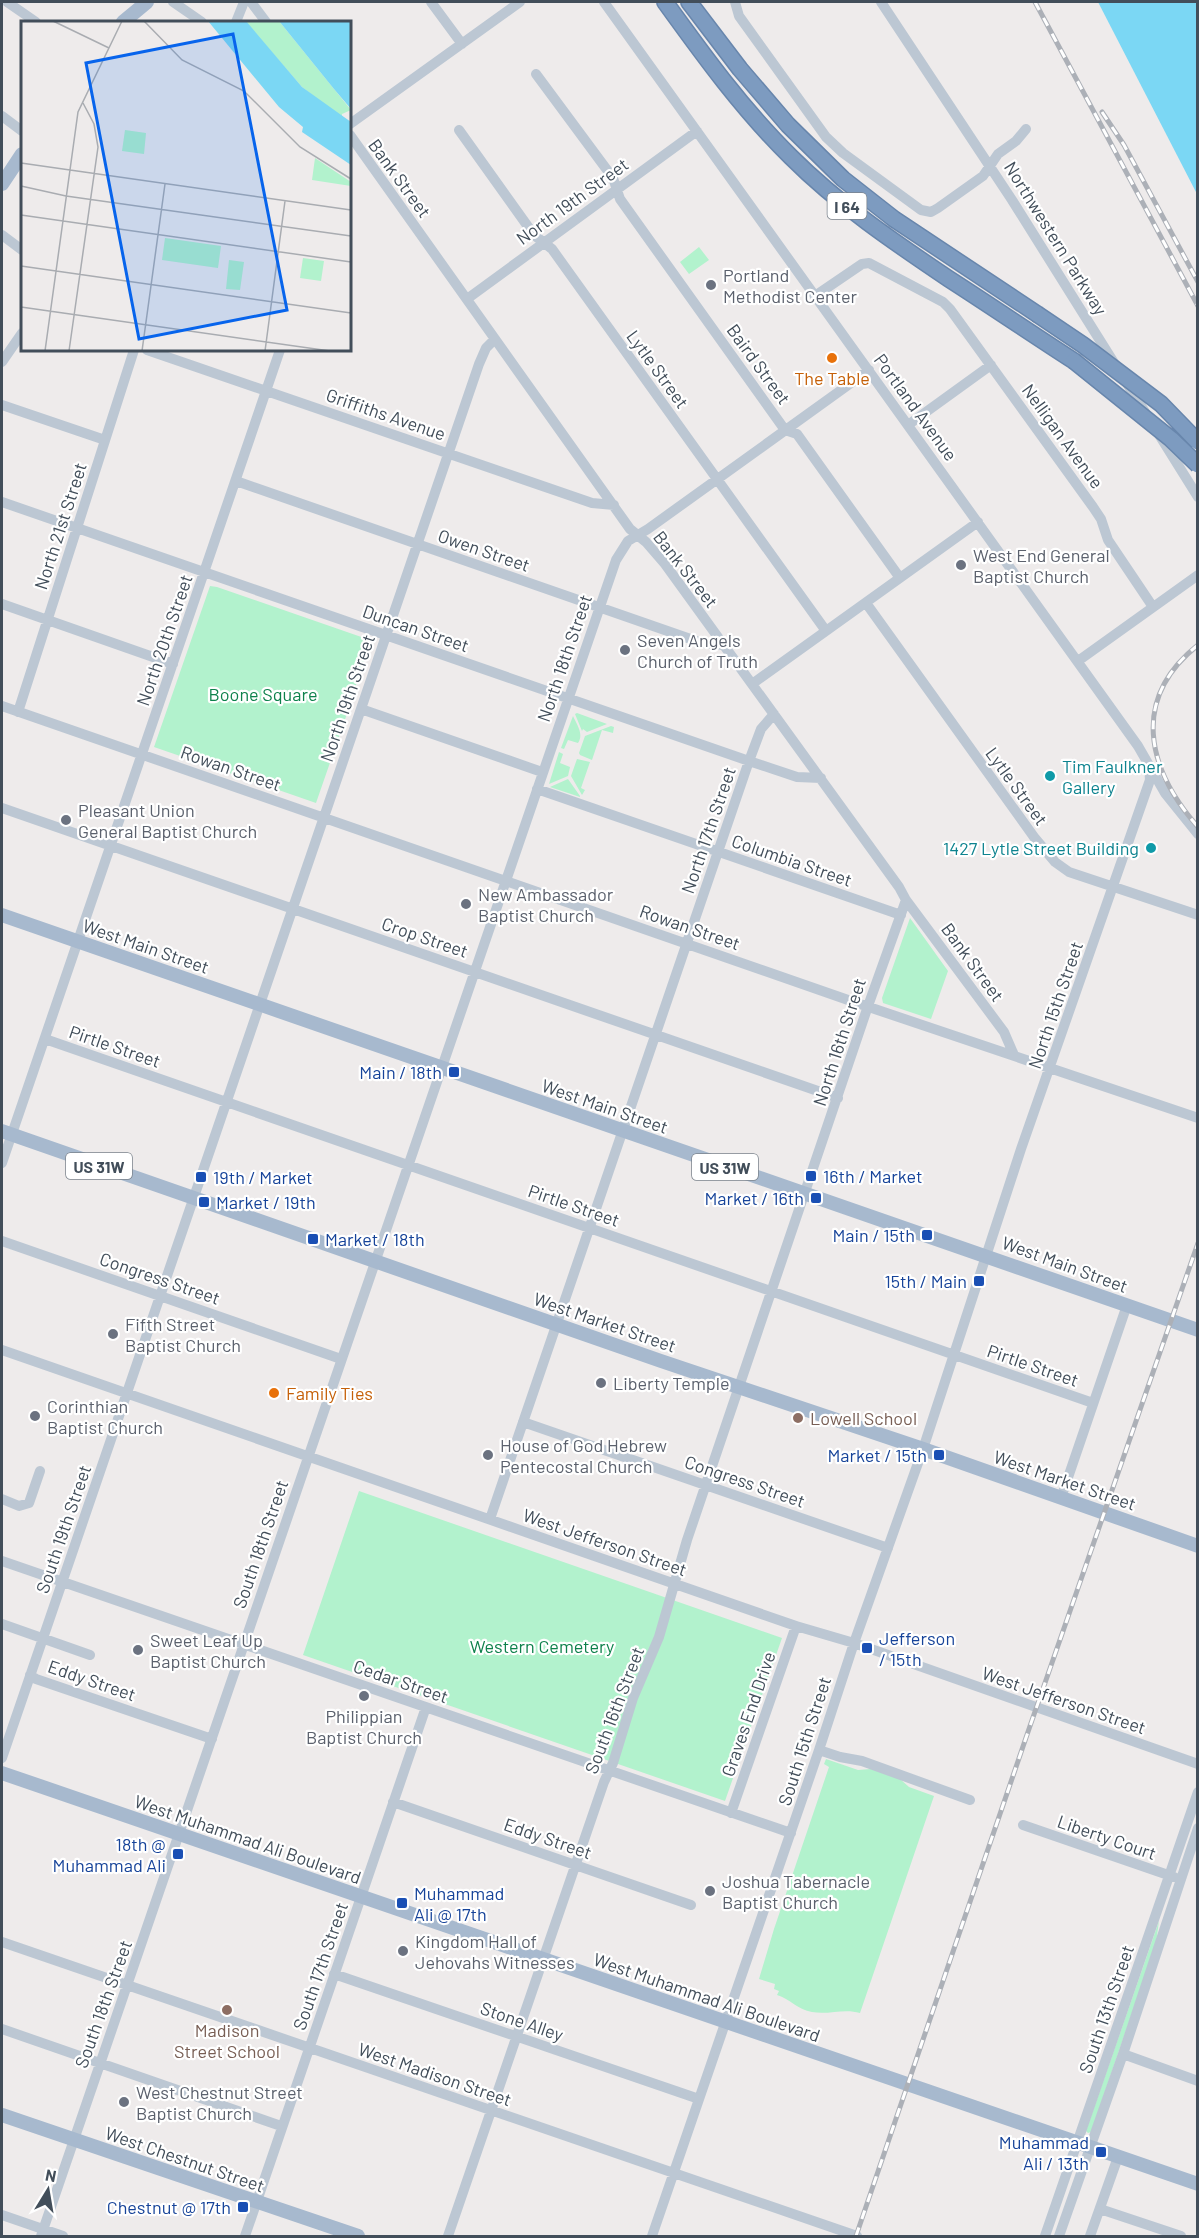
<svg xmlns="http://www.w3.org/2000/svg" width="1199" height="2238" viewBox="0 0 1199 2238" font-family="Barlow,sans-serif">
<rect width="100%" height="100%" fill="#eeebeb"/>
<path fill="#b2f2cd" d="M699,247L709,260L689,274L680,262Z
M210,586L217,587L370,640L350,705L316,803L154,747Z
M575,714L577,713L607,724L587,732L583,729L582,731Z
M573,716C577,725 584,734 578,743L568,740L564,749L561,748Z
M611,726L614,727L613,733L602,730L592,760L580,755L579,753L585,736Z
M559,752L563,754L560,763L570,767L568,776L549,784Z
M577,759L590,762L581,788L585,790L582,795L571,776Z
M568,779L580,796V797L550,787Z
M910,918L948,971L931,1019L883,1003L882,998Z
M359,1491L782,1638L725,1801L303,1655Z
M826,1759L858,1770L871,1769L900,1779L909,1787L934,1796L860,2013C844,2008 829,2015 812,2012C798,2010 790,1999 777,1995L779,1991L774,1989L775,1984L759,1979L774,1929L829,1767L824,1764Z
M1159,1921L1156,1943L1091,2132L1088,2133L1086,2131Z"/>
<path fill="#7bd7f4" d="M1098,2H1197V194Z"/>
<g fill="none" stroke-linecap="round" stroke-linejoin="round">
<g stroke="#6886ac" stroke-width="18">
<path id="highway" d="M665,2C704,56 743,110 791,157C838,204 894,242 949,279C991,306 1032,334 1074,361
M689,2L740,69L788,125L843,179L894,219L1037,314"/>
</g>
<path stroke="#bcc7d3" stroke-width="10" d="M7,2L36,22
M173,2L202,22
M251,2L266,22
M431,2L462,44
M604,2L1138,746L1165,793L1198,834
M735,2L739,16L826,137L843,153L921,210L931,212L938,208L983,176L998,154L1016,141L1026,129
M881,2L1012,200L1148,417
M236,22L244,2
M536,74L613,178L620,199L785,430L797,434L900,578
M2,116L22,131
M350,124L520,2
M459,130L534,235L552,249L826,631
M350,135L630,529L646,542L665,564L899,887L906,900L1004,1032L1014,1055
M2,235L22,250
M815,296L862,264L869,263L943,302L950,309L1093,507L1101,519L1108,540L1153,607
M467,299L697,131
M147,350L592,503L614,505
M2,362L22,333
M2,405L105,440
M908,425L991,365
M1158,433L1198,497
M236,481L702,643L723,645
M2,502L749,761L797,777L821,778
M866,603L1034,837L1055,862L1069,872L1198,915
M2,604L173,664
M1078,661L1198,575
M752,684L978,522
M2,706L851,1001L1198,1118
M361,709L542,772
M18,712L134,350
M537,789L901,915
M2,808L838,1098
M45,1039L1093,1403
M2,1163L280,350
M2,1241L341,1359
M2,1350L796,1626L854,1643L1198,1764
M523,1422L888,1548
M1061,1498L1127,1305
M2,1499L19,1506L29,1503L40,1471
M490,1519L749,761L761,729L774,714
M2,1561L791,1833
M2,1624L90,1655
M30,1675L36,1679L212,1739
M819,1750L840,1757L862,1761L970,1800
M2,1758L479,364L486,348L495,339
M393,1802L691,1905
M731,1813L796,1626
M1023,1825L1174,1877
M2,1942L857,2236
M334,1974L699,2099
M2,2029L281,2126
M1123,2054L1198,2081
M1100,2209L1181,2236
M2,2215L63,2236
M41,2236L616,560L628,541L648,529L869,370
M245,2236L426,1707
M448,2236L604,1782L613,1763L633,1698L659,1637L687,1540L868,1006L906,900
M652,2236L819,1750L854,1643L923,1449L1021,1149L1150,780L1149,765
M1045,2236L1198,1792
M1059,2236L1123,2054L1198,1828
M1090,2236L1118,2157"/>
<path stroke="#a7b9ce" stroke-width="14" d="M123,22L147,2
M2,184L22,154
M2,915L1198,1330
M2,1131L661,1361L923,1449L1198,1546
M2,1773L1198,2184
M2,2115L358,2236"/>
<use href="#highway" stroke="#7d9bc0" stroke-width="15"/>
<g stroke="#acb0b7" stroke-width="5">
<path id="rail" d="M1035,2L1198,306
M1102,112L1124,145L1198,282
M1198,645C1130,699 1147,769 1198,827
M856,2236L1030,1726L1198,1243"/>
</g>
<use href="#rail" stroke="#fff" stroke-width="3" stroke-dasharray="9" stroke-linecap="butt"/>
<g stroke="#6886ac" stroke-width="18" stroke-linecap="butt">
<path id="highway-bridge" d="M1037,314L1083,345L1161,404L1198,442
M1074,361L1171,439L1198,465"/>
</g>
<use href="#highway-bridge" stroke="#7d9bc0" stroke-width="15"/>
</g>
<g fill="#6b7280" stroke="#fff" stroke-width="2">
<circle cx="711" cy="285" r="6"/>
<circle cx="961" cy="565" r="6"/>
<circle cx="625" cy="650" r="6"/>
<circle cx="66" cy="820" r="6"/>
<circle cx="466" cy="904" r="6"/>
<circle cx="113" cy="1334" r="6"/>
<circle cx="601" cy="1383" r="6"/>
<circle cx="35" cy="1416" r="6"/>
<circle cx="488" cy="1455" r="6"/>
<circle cx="138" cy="1650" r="6"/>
<circle cx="364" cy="1696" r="6"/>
<circle cx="710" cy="1891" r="6"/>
<circle cx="403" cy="1951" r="6"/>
<circle cx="124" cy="2102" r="6"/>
</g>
<g fill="#e8710a" stroke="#fff" stroke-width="2">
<circle cx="832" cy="358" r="6"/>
<circle cx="274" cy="1393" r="6"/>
</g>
<g fill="#0f9aa8" stroke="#fff" stroke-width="2">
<circle cx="1050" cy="776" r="6"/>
<circle cx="1151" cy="848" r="6"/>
</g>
<g fill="#1a4fb4" stroke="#fff" stroke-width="2">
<rect x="448" y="1066" width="12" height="12" rx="3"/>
<rect x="805" y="1170" width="12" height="12" rx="3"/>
<rect x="195" y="1171" width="12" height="12" rx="3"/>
<rect x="810" y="1192" width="12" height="12" rx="3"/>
<rect x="198" y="1196" width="12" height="12" rx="3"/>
<rect x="921" y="1229" width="12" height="12" rx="3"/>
<rect x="307" y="1233" width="12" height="12" rx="3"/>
<rect x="973" y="1275" width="12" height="12" rx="3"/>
<rect x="933" y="1449" width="12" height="12" rx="3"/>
<rect x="861" y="1642" width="12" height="12" rx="3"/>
<rect x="172" y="1848" width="12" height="12" rx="3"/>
<rect x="396" y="1897" width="12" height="12" rx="3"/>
<rect x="1095" y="2146" width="12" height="12" rx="3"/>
<rect x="237" y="2201" width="12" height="12" rx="3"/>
</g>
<g fill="#8d6e63" stroke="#fff" stroke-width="2">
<circle cx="798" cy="1418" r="6"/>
<circle cx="227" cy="2010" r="6"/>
</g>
<g text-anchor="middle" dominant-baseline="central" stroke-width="4.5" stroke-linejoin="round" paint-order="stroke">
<g fill="#fff" stroke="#7b838c" stroke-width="1.5">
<rect x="827.5" y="193" width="39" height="26" rx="4.5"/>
<rect x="66" y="1153" width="66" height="26" rx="4.5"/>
<rect x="692" y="1154" width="66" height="26" rx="4.5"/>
</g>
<g font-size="16" font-weight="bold" fill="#424e5a">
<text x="847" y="206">I 64</text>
<text x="99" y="1166">US 31W</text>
<text x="725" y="1167">US 31W</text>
</g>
<g font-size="18" fill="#424e5a" stroke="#fff">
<text transform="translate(400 178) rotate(54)">Bank Street</text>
<text transform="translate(572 201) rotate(-36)">North 19th Street</text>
<text transform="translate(1056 238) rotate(58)">Northwestern Parkway</text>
<text transform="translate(759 364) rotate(54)">Baird Street</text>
<text transform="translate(658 369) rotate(54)">Lytle Street</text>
<text transform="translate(916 407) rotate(54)">Portland Avenue</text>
<text transform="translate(386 414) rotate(19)">Griffiths Avenue</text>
<text transform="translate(1063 436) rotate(54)">Nelligan Avenue</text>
<text transform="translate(60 526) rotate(-72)">North 21st Street</text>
<text transform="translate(484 550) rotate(19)">Owen Street</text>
<text transform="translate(686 569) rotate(52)">Bank Street</text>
<text transform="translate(416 628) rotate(19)">Duncan Street</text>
<text transform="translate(164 640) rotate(-71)">North 20th Street</text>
<text transform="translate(564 658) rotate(-71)">North 18th Street</text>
<text transform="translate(347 698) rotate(-71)">North 19th Street</text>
<text transform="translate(231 768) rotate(19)">Rowan Street</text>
<text transform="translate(1017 786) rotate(54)">Lytle Street</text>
<text transform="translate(708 830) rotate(-71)">North 17th Street</text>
<text transform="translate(792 860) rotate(19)">Columbia Street</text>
<text transform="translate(690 927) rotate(19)">Rowan Street</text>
<text transform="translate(425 937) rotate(19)">Crop Street</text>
<text transform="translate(146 946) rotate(19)">West Main Street</text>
<text transform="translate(973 962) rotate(54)">Bank Street</text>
<text transform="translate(1055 1005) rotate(-71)">North 15th Street</text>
<text transform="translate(839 1042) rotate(-72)">North 16th Street</text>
<text transform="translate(115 1046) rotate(19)">Pirtle Street</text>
<text transform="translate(605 1106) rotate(19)">West Main Street</text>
<text transform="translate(574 1205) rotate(19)">Pirtle Street</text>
<text transform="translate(1065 1264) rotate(20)">West Main Street</text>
<text transform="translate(160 1278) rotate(19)">Congress Street</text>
<text transform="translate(605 1322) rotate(19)">West Market Street</text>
<text transform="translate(1033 1365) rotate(19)">Pirtle Street</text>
<text transform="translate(1065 1480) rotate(19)">West Market Street</text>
<text transform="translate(745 1481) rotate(19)">Congress Street</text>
<text transform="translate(63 1529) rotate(-71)">South 19th Street</text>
<text transform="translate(605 1542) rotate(19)">West Jefferson Street</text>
<text transform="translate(260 1544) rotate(-71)">South 18th Street</text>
<text transform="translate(92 1680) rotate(19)">Eddy Street</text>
<text transform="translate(401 1681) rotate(19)">Cedar Street</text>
<text transform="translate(1064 1700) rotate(19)">West Jefferson Street</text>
<text transform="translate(614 1710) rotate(-69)">South 16th Street</text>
<text transform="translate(748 1714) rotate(-71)">Graves End Drive</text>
<text transform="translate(804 1741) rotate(-72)">South 15th Street</text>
<text transform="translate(1107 1837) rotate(19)">Liberty Court</text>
<text transform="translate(548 1838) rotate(19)">Eddy Street</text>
<text transform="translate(248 1839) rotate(19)">West Muhammad Ali Boulevard</text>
<text transform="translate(320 1966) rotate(-71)">South 17th Street</text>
<text transform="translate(707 1997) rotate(19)">West Muhammad Ali Boulevard</text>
<text transform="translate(103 2004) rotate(-70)">South 18th Street</text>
<text transform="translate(1106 2009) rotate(-71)">South 13th Street</text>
<text transform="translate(522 2021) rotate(19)">Stone Alley</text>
<text transform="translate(435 2074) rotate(19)">West Madison Street</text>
<text transform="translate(185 2159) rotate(19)">West Chestnut Street</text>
</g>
<g font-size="18" fill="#5b616d" stroke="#fff" text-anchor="start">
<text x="723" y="275">Portland<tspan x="723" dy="21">Methodist Center</tspan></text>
<text x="973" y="555">West End General<tspan x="973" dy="21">Baptist Church</tspan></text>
<text x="637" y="640">Seven Angels<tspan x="637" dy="21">Church of Truth</tspan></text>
<text x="78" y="810">Pleasant Union<tspan x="78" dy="21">General Baptist Church</tspan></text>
<text x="478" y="894">New Ambassador<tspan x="478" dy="21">Baptist Church</tspan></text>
<text x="125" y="1324">Fifth Street<tspan x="125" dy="21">Baptist Church</tspan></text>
<text x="613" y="1383">Liberty Temple</text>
<text x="47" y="1406">Corinthian<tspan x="47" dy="21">Baptist Church</tspan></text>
<text x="500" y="1445">House of God Hebrew<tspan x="500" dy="21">Pentecostal Church</tspan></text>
<text x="150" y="1640">Sweet Leaf Up<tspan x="150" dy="21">Baptist Church</tspan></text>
<text x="364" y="1716" text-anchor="middle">Philippian<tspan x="364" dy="21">Baptist Church</tspan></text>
<text x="722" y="1881">Joshua Tabernacle<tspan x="722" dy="21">Baptist Church</tspan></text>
<text x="415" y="1941">Kingdom Hall of<tspan x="415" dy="21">Jehovahs Witnesses</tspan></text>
<text x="136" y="2092">West Chestnut Street<tspan x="136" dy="21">Baptist Church</tspan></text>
</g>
<g font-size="18" fill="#c56008" stroke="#fff">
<text x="832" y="378">The Table</text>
<text x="286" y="1393" text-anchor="start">Family Ties</text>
</g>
<g font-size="18" fill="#0d814b" stroke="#fff">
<text x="263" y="694">Boone Square</text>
<text x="542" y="1646">Western Cemetery</text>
</g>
<g font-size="18" fill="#0d838f" stroke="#fff" text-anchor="start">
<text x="1062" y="766">Tim Faulkner<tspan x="1062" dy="21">Gallery</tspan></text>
<text x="1139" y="848" text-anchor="end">1427 Lytle Street Building</text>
</g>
<g font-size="18" fill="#164399" stroke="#fff" text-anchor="end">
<text x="442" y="1072">Main / 18th</text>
<text x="823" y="1176" text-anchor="start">16th / Market</text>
<text x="213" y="1177" text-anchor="start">19th / Market</text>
<text x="804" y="1198">Market / 16th</text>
<text x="216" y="1202" text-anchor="start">Market / 19th</text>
<text x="915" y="1235">Main / 15th</text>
<text x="325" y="1239" text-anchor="start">Market / 18th</text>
<text x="967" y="1281">15th / Main</text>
<text x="927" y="1455">Market / 15th</text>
<text x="879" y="1638" text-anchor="start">Jefferson<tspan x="879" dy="21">/ 15th</tspan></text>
<text x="166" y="1844">18th @<tspan x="166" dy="21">Muhammad Ali</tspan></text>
<text x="414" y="1893" text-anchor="start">Muhammad<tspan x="414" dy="21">Ali @ 17th</tspan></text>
<text x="1089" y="2142">Muhammad<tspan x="1089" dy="21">Ali / 13th</tspan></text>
<text x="231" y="2207">Chestnut @ 17th</text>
</g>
<g font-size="18" fill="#785e54" stroke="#fff" text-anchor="start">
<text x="810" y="1418">Lowell School</text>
<text x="227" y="2030" text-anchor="middle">Madison<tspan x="227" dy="21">Street School</tspan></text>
</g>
</g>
<g transform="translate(21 21)">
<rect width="330" height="330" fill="#eeebeb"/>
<path d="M224,0H258L330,89L321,93V97L281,66ZM104,109L125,112L123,133L101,130ZM294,137L330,161V165L291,159ZM144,217L200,225L197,247L141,239ZM282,237L303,240L300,260L279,257ZM208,239L223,241L219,269L205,268Z" fill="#b2f2cd"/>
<path d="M187,0H225L281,66L330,101V144L281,111L282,106L258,86ZM258,0H330V88L313,68Z" fill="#7bd7f4"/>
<path fill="none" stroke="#a9acb1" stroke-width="1.5" d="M32,0L88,27M123,0L161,39L223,70L279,126L330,158M0,142L49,149M49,149L330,189M0,165L45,175M45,175L330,215M0,194L330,241M0,245L330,292M0,286L309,330M24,330L57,91L101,0M48,330L77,126L73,103L62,82M121,330L144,163M244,330L264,180"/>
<path fill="#0764ec" fill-opacity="0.15" stroke="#0764ec" stroke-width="3" d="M212,13L266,289L118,318L65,42Z"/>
<rect width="330" height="330" fill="none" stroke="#424e5a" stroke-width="3"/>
</g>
<rect width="1199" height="2238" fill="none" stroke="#424e5a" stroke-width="6"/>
<g transform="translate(48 2190) rotate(11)" stroke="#ffffff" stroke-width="4.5" paint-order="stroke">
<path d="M0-4.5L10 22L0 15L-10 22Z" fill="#424e5a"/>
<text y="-9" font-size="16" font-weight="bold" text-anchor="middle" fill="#424e5a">N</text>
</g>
</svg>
